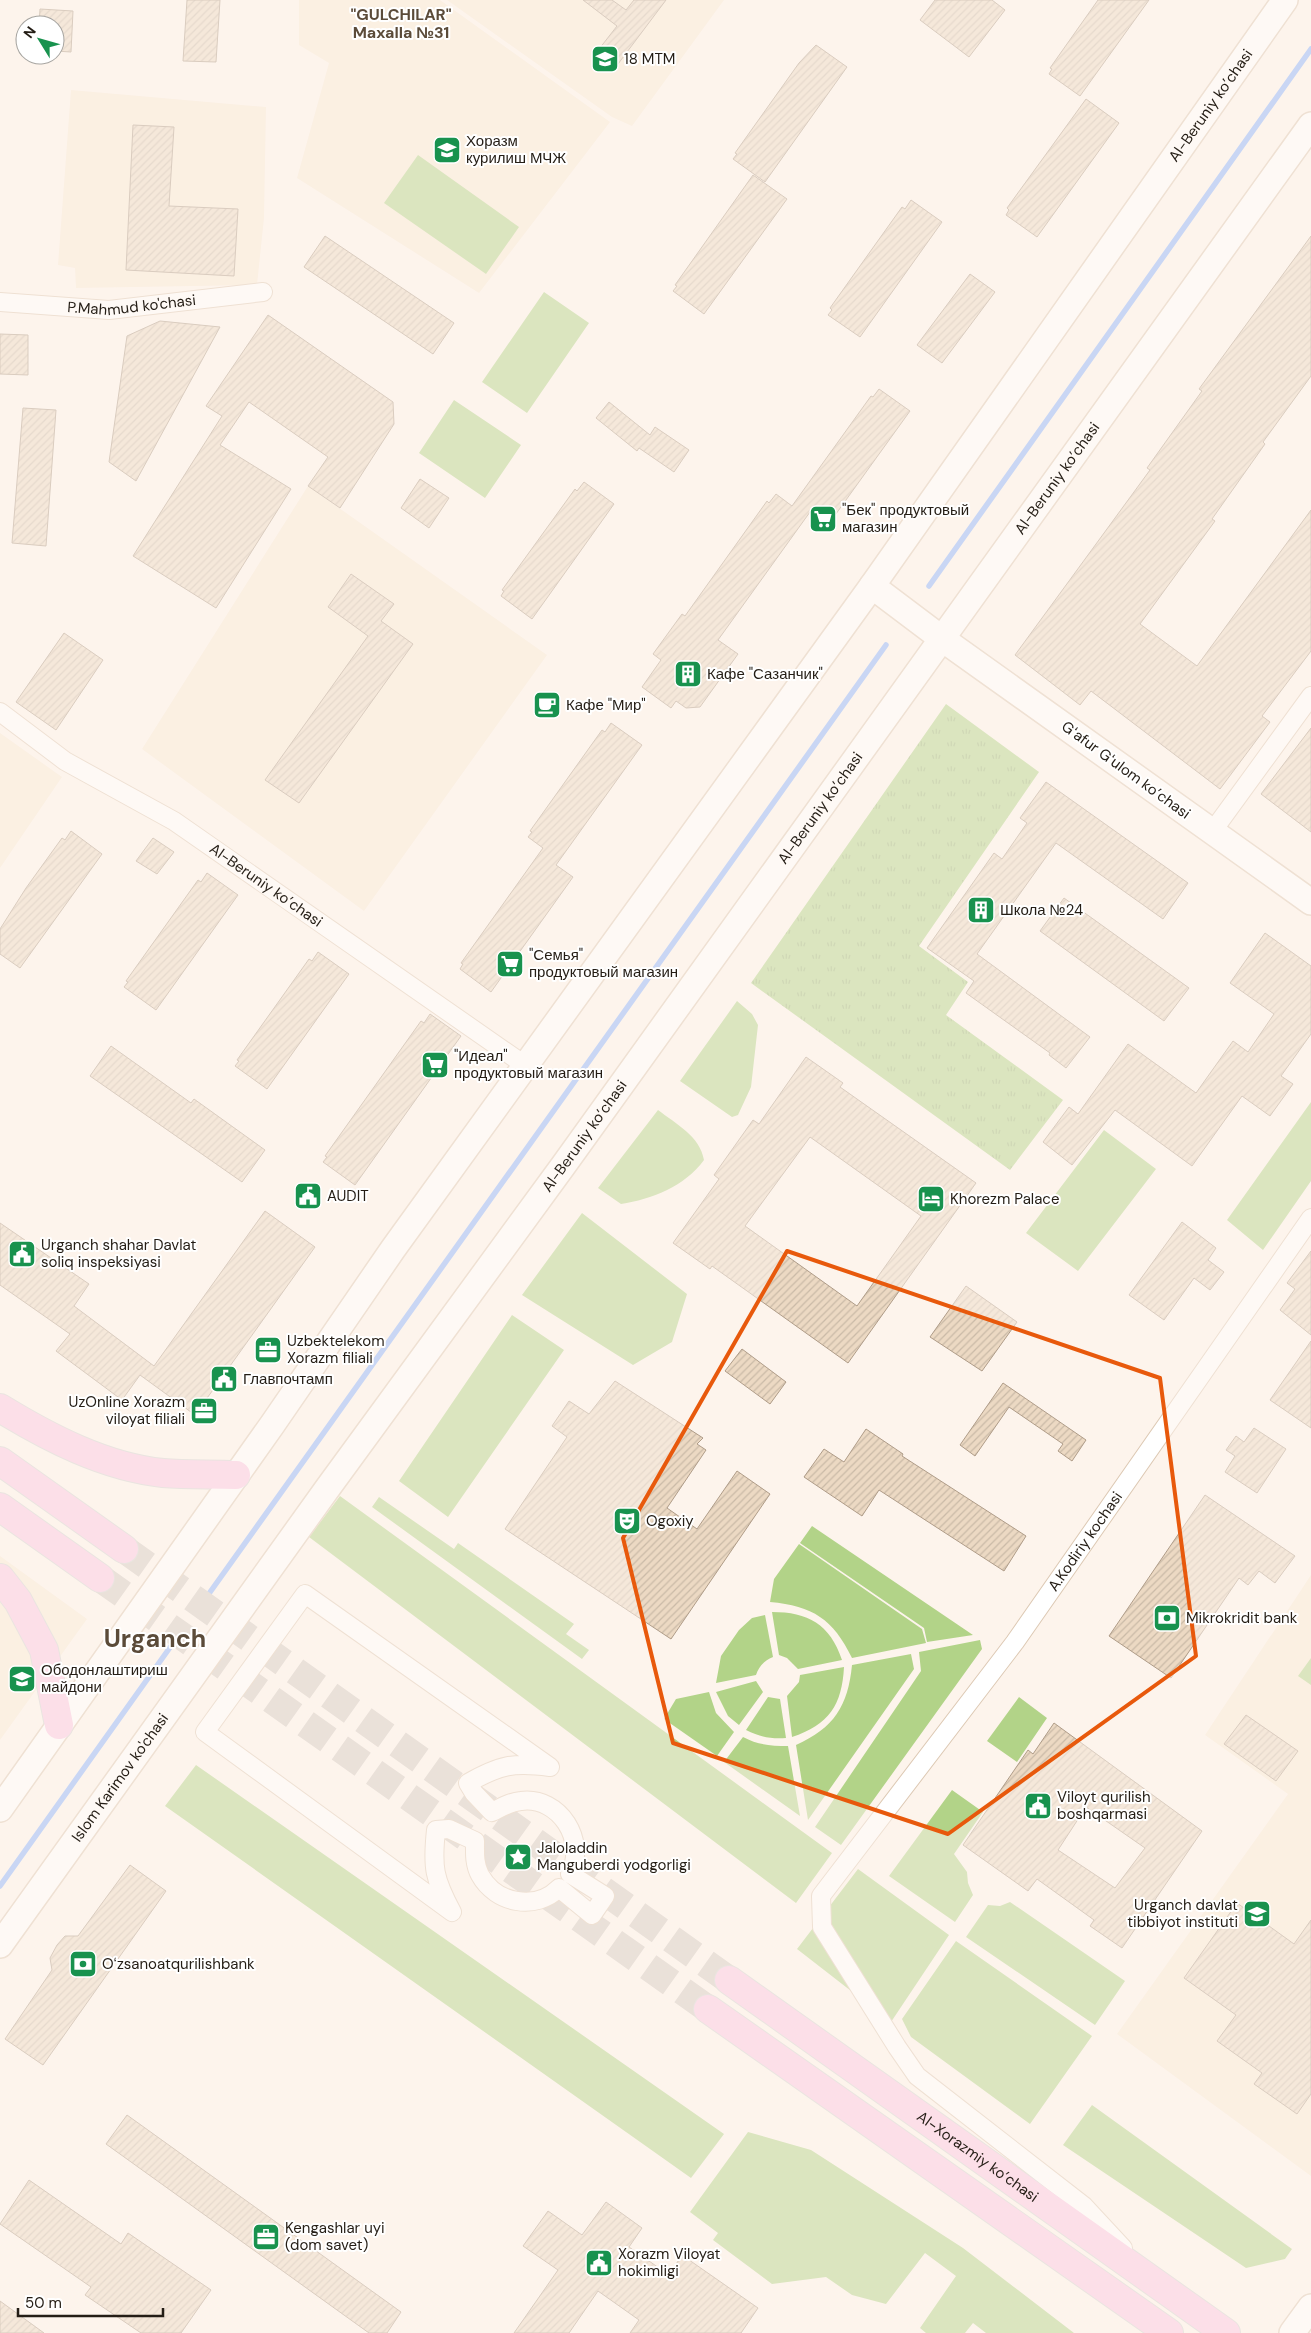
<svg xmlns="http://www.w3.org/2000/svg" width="1311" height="2333" viewBox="0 0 1311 2333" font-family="'DM Sans',sans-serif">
<defs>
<pattern id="park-tufts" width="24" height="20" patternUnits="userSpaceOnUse" patternTransform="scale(1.25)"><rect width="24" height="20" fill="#b2d388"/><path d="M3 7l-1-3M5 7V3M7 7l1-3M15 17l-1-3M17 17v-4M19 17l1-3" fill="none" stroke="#99b574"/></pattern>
<pattern id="building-hatch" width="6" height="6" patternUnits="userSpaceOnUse" patternTransform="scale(1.25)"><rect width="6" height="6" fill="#ecd9c3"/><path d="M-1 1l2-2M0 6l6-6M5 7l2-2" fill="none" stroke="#cabaa7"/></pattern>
</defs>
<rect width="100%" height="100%" fill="#fdf4ec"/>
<path fill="#f8ead6" d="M299,0H440L610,122L479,293L297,178L329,63L299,45Z
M447,0H724L632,126L612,117Z
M71,90L266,107L264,218L257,285L76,288L75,268L58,265Z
M308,486L547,655L364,911L142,749Z
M0,733L62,777L0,868Z
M0,1556L87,1619L0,1740Z
M1311,1575V2176L1117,2034L1288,1794L1205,1735Z"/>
<path fill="#b2d388" d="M418,155L519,227L486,274L384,203Z
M544,292L589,323L527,413L482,382Z
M454,400L521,445L485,498L419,453Z
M737,1001L752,1014L758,1025L751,1087L738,1115L732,1117L680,1081Z
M1311,1102V1181L1263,1250L1227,1220Z
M658,1110C676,1124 700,1136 704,1160C684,1187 652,1199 621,1204L598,1188Z
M1104,1130L1156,1169L1078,1271L1026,1233Z
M582,1213L687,1294L672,1342L633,1365L522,1295Z
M512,1315L564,1350L448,1517L399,1481Z
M340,1496L832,1853L796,1903L309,1537Z
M379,1497L454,1549L458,1543L574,1624L566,1634L589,1650L582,1659L372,1507Z
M812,1526L973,1635L927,1642L924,1628L800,1543Z
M799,1544L922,1629L926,1643L852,1658C833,1619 813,1606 770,1602L774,1579Z
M772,1612C808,1612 830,1624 842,1660L798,1669L787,1658L779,1655Z
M765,1615L773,1657C764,1661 759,1666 756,1675L716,1683L721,1656L739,1630L752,1618Z
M980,1640L982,1649L841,1845L815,1827L921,1671L919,1652Z
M911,1654L914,1669L808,1820L796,1745C834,1728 848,1706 852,1665Z
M1311,1658V1685L1298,1676Z
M844,1667C842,1705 829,1725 792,1737L787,1696L799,1682L800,1675Z
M756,1681L763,1692L739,1725L728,1716L716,1692Z
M709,1692L716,1713L734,1732L717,1756L664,1719L676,1699Z
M768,1697L780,1699L786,1738C771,1739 760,1737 746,1730Z
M1019,1697L1047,1718L1017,1762L987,1741Z
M743,1737C758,1745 771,1746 788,1746L800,1816L724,1762Z
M196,1765L724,2134L691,2178L165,1806Z
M952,1790L983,1812L954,1854L967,1872L968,1883L973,1895L955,1922L889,1876Z
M858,1869L949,1935L891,2022L797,1949Z
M1010,1902L1125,1981L1095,2025L966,1937L988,1905L1000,1906Z
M956,1941L1092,2036L1030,2124L911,2037L902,2019Z
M1092,2105L1292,2249L1285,2259L1246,2268L1063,2145Z
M748,2132L811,2150L963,2248L1074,2333H986L973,2323L965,2333H926L920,2328L956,2276L925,2253L886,2304L852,2295L826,2277L772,2284L713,2240L718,2233L690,2212Z"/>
<path fill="url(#park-tufts)" d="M946,704L1039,772L919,946L968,982L946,1015L1063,1100L1010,1170L751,983Z"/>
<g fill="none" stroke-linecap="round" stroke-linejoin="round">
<path stroke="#89b2fc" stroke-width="5.5" d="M929,586L1311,49
M208,1595L886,645
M0,1886L171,1646"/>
</g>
<path fill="url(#building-hatch)" stroke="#af9c88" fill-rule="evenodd" d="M187,0H220L216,62L183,61Z
M583,0H612L626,10L634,0H666L615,68L596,53L617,26Z
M935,0H992L1005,10L969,57L920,20Z
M1098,0H1149L1080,96L1049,74L1052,69L1050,68Z
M40,9L73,11L71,52L55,51V25H39Z
M816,45L847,67L765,182L733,159L737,154L735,153L799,63Z
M1086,99L1119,123L1037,237L1006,215L1009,210L1007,208Z
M133,125L174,127L169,206L238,209L234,276L126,270Z
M753,175L787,199L704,314L673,291L677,286L675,285Z
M911,200L942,222L860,337L828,315L832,310L830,308L902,207L905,209Z
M325,236L454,323L433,354L304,267Z
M1311,236V376L1263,442L1265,444L1212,519L1215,521L1140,624L1197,666L1311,510V651L1262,716L1270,722L1220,789L1091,691L1080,705L1015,655L1150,470L1147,468L1202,391L1199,389Z
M970,274L995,292L942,363L917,345Z
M268,315L393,402L394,424L340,508L308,486L328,457L249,402L220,445L291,489L216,608L133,556L222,416L206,406Z
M160,321L220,327L136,481L109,462L127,336Z
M0,334L28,335V375L0,374Z
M879,389L910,411L828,525L810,512L718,640L738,654L700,707L686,708L676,701L671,708L642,687L661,660L653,654L682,614L685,616L767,501L769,503L776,494L792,506L871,396L873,397Z
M609,402L650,435L655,427L689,450L674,472L639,448L637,451L596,418Z
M23,408L56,410L46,546L12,543Z
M420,479L449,498L429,528L401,508Z
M584,482L614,504L532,619L501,596L504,591L502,590L575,489L577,491Z
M351,574L394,604L381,621L413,644L299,803L265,780L368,636L328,607Z
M64,633L103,660L56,730L16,702Z
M611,723L642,745L556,865L573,877L491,992L460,969L463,964L461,963L543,848L528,837L532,832L530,831L602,730L605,732Z
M1311,728V832L1261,794Z
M1046,782L1188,883L1163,919L1056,843L977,954L1090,1037L1066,1068L1049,1055L1050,1053L966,993L974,981L927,948L994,853L1002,859L1027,823L1020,818Z
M71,831L102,854L20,968L0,954V929L26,888L62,838L65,840Z
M153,838L174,852L157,874L136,861Z
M207,873L238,895L156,1010L124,987L128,982L126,981L198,880L201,882Z
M1064,898L1189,988L1164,1021L1040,931Z
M1265,933L1311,966V1034L1281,1076L1293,1084L1270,1116L1242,1096L1192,1166L1115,1110L1072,1165L1043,1142L1069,1107L1078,1114L1128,1044L1196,1093L1233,1041L1248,1052L1274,1014L1230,983Z
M318,952L349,974L267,1089L235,1066L239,1061L237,1060L309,959L312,961Z
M430,1014L461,1036L355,1185L323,1162L327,1157L325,1156L421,1021L424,1023Z
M111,1046L191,1103L194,1099L265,1150L242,1182L90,1076Z
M806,1057L843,1083L840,1087L976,1183L848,1363L712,1266L710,1269L673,1243L719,1179L714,1175L753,1120L759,1124ZM810,1137L921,1216L857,1306L745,1226Z
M265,1211L315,1247L195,1415L140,1375L122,1400L56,1351L70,1334L0,1285V1223L89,1284L74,1306L154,1366Z
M1182,1222L1216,1248L1208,1260L1224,1272L1210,1290L1194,1278L1164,1320L1129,1295Z
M1311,1251V1335L1280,1310L1295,1289L1287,1283Z
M966,1286L1017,1322L982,1371L930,1337Z
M1311,1341V1428L1270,1400Z
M742,1349L786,1382L770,1404L725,1371Z
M615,1381L703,1438L697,1444L706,1450L667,1508L697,1529L737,1471L770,1494L671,1639L505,1529L567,1437L552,1426L569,1401L589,1414Z
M1003,1383L1086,1440L1072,1461L1058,1451L1063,1444L1009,1407L975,1456L960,1445Z
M1254,1428L1286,1449L1257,1493L1225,1472L1235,1456L1226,1450L1236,1436L1244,1442Z
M866,1429L903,1454L902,1456L1026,1536L1004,1571L879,1490L862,1516L804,1477L824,1449L844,1462Z
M1205,1495L1295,1556L1275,1583L1259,1571L1248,1585L1239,1578L1171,1678L1109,1636Z
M1246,1715L1298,1751L1276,1781L1224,1744Z
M1054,1723L1202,1831L1122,1948L1090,1926L1094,1920L1037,1879L1028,1891L963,1845L1028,1750L1033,1754ZM1086,1807L1145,1848L1115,1888L1058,1850Z
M130,1865L166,1891L43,2065L5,2039L52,1970L50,1958L57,1945L65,1936H78Z
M1237,1903L1294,1944L1311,1920V2094L1297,2114L1254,2084L1262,2073L1217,2041L1236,2015L1184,1978Z
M127,2115L401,2312L387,2333H369L106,2144Z
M29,2180L121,2244L128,2233L211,2290L181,2333H141L85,2295L91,2287L0,2224Z
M606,2202L642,2228L629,2247L669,2275L682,2255L758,2308L741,2333H630L639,2320L598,2291L569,2333H514L558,2270L523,2246L548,2211L582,2235Z
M0,2301L44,2333H0Z"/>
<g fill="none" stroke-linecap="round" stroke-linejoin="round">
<path stroke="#d2c9c1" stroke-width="28" stroke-dasharray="28 14" stroke-linecap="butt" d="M124,1549L729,1980
M100,1578L708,2009"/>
<g stroke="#ddc9b4" stroke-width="20">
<g id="street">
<path id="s1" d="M0,302L109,310L263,292"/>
<path id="s2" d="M0,712L65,761L174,821L526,1066"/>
<path d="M1212,832L1311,696"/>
<path d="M305,1594L550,1767C513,1762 500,1765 468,1783L474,1793L492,1812C502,1807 510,1802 521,1801C560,1796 587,1841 570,1874L605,1896L592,1915L559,1888C536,1911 496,1904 480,1875C474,1864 475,1852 475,1841L449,1829L436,1830C432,1867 434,1879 452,1912L205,1732Z"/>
<path id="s3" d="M1123,2248L1084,2206L917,2076L897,2047L822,1927L821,1896L1015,1642L1311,1218"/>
</g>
</g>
<g stroke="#ddc9b4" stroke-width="28">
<g id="secondary">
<path d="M872,586L941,638L1311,902"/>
<path id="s4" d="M0,1809L272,1425L393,1249L872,586L1285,0"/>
<path id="s5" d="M0,1945L327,1489L563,1166L1311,125"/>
<path d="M1292,2333L1311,2307"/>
</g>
</g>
<g stroke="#d3d2d0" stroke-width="30">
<g id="primary">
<path d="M0,1408C49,1438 105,1467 163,1473C187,1475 212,1474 236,1475"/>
<path d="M0,1461L124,1549"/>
<path d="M0,1507L100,1578"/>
<path d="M0,1578L18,1601L44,1650L59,1725"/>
<path id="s6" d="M729,1980L1226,2333"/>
<path d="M708,2009L1169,2333"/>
</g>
</g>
<use href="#street" stroke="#fff" stroke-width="18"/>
<use href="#secondary" stroke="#fff" stroke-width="25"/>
<use href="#primary" stroke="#fac5e3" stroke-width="28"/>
</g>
<path d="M0 0H1311V2333H0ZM787,1251L1160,1378L1196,1656L948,1834L673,1743L623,1538Z" fill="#fdf4ec" fill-opacity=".55" fill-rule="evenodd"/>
<path fill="none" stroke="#e8590c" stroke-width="4" stroke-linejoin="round" d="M787,1251L1160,1378L1196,1656L948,1834L673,1743L623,1538Z"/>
<defs>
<g id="school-square" transform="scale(1.4375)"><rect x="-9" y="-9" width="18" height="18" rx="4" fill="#18924e" stroke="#fff"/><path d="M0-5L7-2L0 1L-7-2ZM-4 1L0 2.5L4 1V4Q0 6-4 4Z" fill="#fff"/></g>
<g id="supermarket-square" transform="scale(1.4375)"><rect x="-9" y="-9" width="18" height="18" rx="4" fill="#18924e" stroke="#fff"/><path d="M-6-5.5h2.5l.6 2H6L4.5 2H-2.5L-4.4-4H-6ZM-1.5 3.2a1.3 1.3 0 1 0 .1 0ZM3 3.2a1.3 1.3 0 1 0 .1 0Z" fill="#fff"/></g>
<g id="building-square" transform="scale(1.4375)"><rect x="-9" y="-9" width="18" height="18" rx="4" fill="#18924e" stroke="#fff"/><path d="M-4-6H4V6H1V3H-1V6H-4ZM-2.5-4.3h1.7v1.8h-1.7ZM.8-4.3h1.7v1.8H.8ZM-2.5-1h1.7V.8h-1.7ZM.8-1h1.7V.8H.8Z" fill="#fff"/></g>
<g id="cafe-square" transform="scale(1.4375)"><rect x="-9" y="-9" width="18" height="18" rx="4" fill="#18924e" stroke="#fff"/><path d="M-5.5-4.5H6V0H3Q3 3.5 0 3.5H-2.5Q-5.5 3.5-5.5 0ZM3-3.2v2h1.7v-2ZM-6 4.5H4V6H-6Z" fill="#fff"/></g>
<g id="civic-square" transform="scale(1.4375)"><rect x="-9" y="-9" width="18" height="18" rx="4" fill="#18924e" stroke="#fff"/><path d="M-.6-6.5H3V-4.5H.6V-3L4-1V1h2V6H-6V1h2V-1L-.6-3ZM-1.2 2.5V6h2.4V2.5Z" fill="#fff"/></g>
<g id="hotel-square" transform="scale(1.4375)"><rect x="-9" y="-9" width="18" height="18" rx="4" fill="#18924e" stroke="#fff"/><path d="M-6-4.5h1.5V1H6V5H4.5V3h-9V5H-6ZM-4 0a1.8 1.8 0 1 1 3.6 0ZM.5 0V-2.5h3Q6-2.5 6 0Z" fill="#fff"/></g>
<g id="office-square" transform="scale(1.4375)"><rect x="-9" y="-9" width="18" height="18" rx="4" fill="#18924e" stroke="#fff"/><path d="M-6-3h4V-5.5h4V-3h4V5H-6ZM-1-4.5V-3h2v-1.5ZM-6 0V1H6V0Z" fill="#fff"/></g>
<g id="theatre-square" transform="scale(1.4375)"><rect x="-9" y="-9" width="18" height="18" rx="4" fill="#18924e" stroke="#fff"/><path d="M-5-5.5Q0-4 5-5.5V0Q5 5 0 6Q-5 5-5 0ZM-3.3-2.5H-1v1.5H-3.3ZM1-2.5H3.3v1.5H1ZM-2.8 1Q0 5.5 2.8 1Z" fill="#fff"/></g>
<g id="bank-square" transform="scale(1.4375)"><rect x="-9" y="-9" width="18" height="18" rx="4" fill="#18924e" stroke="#fff"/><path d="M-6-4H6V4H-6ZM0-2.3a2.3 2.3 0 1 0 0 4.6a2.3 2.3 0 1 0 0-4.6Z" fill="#fff"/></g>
<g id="sight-square" transform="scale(1.4375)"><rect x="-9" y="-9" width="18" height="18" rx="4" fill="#18924e" stroke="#fff"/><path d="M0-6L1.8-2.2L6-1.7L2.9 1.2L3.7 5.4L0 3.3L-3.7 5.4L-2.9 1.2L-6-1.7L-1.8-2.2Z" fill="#fff"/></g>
<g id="university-square" transform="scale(1.4375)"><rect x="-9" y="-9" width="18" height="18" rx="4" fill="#18924e" stroke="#fff"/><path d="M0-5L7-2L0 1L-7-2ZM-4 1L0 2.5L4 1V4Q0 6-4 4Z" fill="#fff"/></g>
</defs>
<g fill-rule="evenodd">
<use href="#school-square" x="605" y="59"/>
<use href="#school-square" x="447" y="150"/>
<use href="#supermarket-square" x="823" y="519"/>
<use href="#building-square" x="688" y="674"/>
<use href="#cafe-square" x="547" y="705"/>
<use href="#building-square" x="981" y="910"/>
<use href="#supermarket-square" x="510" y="964"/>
<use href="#supermarket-square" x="435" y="1065"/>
<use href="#civic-square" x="308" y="1196"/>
<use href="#hotel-square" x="931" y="1199"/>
<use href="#civic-square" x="22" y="1254"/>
<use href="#office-square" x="268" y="1350"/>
<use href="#civic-square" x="224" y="1379"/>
<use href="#office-square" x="204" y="1411"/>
<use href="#theatre-square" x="627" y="1521"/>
<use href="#bank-square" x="1167" y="1618"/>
<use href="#school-square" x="22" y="1679"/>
<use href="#civic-square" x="1038" y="1806"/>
<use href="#sight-square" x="518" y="1857"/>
<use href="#university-square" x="1257" y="1914"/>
<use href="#bank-square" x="83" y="1964"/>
<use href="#office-square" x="266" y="2237"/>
<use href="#civic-square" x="599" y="2263"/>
</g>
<g text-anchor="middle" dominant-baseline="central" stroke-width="4" stroke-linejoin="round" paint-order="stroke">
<g font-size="15" fill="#241d15" stroke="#fff" text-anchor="start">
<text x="624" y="59">18 MTM</text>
<text x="466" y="141">Хоразм<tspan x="466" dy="17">курилиш МЧЖ</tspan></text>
<text x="842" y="510">"Бек" продуктовый<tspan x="842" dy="17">магазин</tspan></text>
<text x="707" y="674">Кафе "Сазанчик"</text>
<text x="566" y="705">Кафе "Мир"</text>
<text x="1000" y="910">Школа №24</text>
<text x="529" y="955">"Семья"<tspan x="529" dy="17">продуктовый магазин</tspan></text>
<text x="454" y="1056">"Идеал"<tspan x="454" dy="17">продуктовый магазин</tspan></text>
<text x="327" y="1196">AUDIT</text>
<text x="950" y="1199">Khorezm Palace</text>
<text x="41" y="1245">Urganch shahar Davlat<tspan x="41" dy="17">soliq inspeksiyasi</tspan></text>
<text x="287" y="1341">Uzbektelekom<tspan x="287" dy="17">Xorazm filiali</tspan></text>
<text x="243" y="1379">Главпочтамп</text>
<text x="185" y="1402" text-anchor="end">UzOnline Xorazm<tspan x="185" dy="17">viloyat filiali</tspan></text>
<text x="646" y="1521">Ogoxiy</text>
<text x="1186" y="1618">Mikrokridit bank</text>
<text x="41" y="1670">Ободонлаштириш<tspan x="41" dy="17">майдони</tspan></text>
<text x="1057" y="1797">Viloyt qurilish<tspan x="1057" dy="17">boshqarmasi</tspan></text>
<text x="537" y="1848">Jaloladdin<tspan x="537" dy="17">Manguberdi yodgorligi</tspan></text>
<text x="1238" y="1905" text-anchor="end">Urganch davlat<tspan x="1238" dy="17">tibbiyot instituti</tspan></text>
<text x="102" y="1964">Oʻzsanoatqurilishbank</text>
<text x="285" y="2228">Kengashlar uyi<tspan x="285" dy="17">(dom savet)</tspan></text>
<text x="618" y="2254">Xorazm Viloyat<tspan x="618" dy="17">hokimligi</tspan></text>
</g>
<g font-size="15" fill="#241d15" stroke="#fff">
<text stroke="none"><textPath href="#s4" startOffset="2090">Al-Beruniy ko’chasi</textPath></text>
<text stroke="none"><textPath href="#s1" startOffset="132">P.Mahmud ko'chasi</textPath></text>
<text stroke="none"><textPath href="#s5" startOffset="1808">Al-Beruniy ko’chasi</textPath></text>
<text transform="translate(1126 770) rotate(36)">Gʻafur Gʻulom ko’chasi</text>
<text stroke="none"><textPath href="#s5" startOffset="1402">Al-Beruniy ko’chasi</textPath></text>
<text stroke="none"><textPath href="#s2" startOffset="318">Al-Beruniy ko’chasi</textPath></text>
<text stroke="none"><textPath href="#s5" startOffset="998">Al-Beruniy ko’chasi</textPath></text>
<text stroke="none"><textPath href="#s3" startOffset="919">A.Kodiriy kochasi</textPath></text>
<text stroke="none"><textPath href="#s5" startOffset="206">Islom Karimov ko'chasi</textPath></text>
<text stroke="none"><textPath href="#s6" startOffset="305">Al-Xorazmiy ko’chasi</textPath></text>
</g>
<g font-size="16" font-weight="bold" fill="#5b4b39" stroke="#fff">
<text x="401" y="14">"GULCHILAR"<tspan x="401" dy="18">Maxalla №31</tspan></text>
</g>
<g font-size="25" font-weight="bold" fill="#5b4b39" stroke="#fff">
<text x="155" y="1638">Urganch</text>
</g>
</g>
<g transform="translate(40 40) rotate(307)"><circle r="24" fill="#ffffff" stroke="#a7a5a1"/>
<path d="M0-4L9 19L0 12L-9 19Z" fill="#18924e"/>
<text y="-8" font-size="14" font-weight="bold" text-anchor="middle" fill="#241d15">N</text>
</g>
<path d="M18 2308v8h145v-8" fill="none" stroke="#241d15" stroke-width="2.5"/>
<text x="25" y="2308" font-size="15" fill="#241d15" stroke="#ffffff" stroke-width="4" paint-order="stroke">50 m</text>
</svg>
